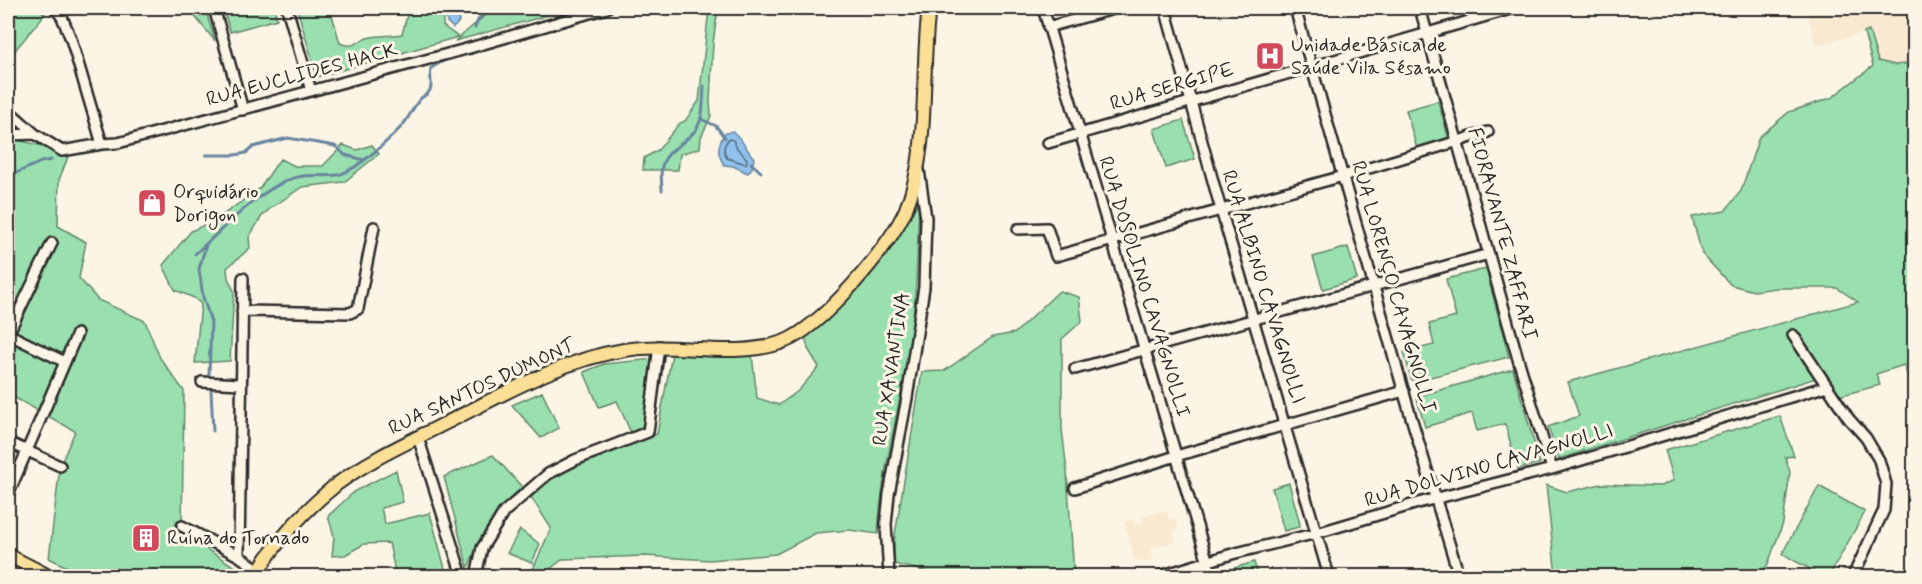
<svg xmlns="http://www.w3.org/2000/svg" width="1922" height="584" viewBox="0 0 1922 584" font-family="Mynerve,sans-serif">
<rect width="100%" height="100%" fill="#fcf5e5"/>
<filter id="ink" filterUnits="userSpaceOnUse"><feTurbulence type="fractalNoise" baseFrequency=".0167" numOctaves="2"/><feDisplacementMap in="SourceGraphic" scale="12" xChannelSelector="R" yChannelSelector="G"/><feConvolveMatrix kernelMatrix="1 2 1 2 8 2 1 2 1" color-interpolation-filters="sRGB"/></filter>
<g filter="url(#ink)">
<path fill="#f8e9d0" d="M1806,8H1914V91L1883,100L1864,33L1816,45Z
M1166,510L1169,519L1175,518L1178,529L1173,530L1176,541L1150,548L1153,560L1142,563L1141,559L1135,561L1124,522L1134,520L1135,525L1143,523L1142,517Z"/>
<path fill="#99e0ae" stroke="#62866c" stroke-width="1.5" d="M8,8H37L45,14L8,59Z
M188,8H205L215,41Z
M223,8H274L277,19L230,32Z
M297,8H330L340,43C353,49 356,42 367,38C378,35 391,36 402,34L408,12L412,8H448L449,9L443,19V26L458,37L317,77Z
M494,8H562L563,11L455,41Z
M709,8H718L713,43L710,100L711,116L701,137L700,148L680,154L678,170H643L644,158L658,150L680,123L685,121L699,101Z
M1869,31L1878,61L1895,65L1914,63V396L1904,365L1876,374L1880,385L1839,396L1822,376L1559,459L1548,427L1579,416L1568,382L1858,302L1837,288H1776L1754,291L1731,285L1702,254L1692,217L1725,211L1741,191L1759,137L1789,112L1831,98L1873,66L1864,33Z
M1438,101L1449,140L1417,149L1406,110Z
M1183,120L1195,159L1166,168L1154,129Z
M8,138L70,152L59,180L58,226L86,242L79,278L98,300L145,321L160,358L184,391L182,526L190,539L237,568L233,576H85L49,558L60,466L75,431L8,394Z
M343,145L357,150L372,145L379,154L344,182L302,187L271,208L262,216L249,237L250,248L227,268L228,278L234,291L230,361L195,363L201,304L194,298L175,290L163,265L191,231L217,219L260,188L280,159L295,166H323Z
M919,201C917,254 917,308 907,362C897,419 881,476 878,534L849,530L816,533L776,554L710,560L645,556L563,559L541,576H530L551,528L531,497L552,476L657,434L672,354L730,352L752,355L757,398L779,405L798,391L819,367L808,349L805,335L903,227Z
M1348,247L1357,279L1323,289L1313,257Z
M1486,269L1509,357L1415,381L1411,379L1404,352L1434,345L1429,324L1456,317L1446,279Z
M1059,291L1079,297L1082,321L1062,339V429L1067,472L1074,576H945L894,564V541L922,372L944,371L993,337L1015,333Z
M654,359L645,425L631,433L617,401L599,407L584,372L604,364Z
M1513,369L1540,463L1518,469L1505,424L1477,431L1472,413L1425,427L1417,399L1419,396Z
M542,392L559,428L541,438L512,405Z
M1780,416L1794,456L1785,457L1790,472L1783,523L1768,564L1759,576H1556L1546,485L1567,492L1601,484L1661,486L1674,480L1665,450Z
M493,455L522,487C497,510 480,536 468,568L444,477Z
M396,470L403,502L381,508L385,524L430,513L447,576H396L389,543L364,544L345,555L332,556L334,536L328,516L355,491Z
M1289,483L1300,524L1299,527L1284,531L1272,488Z
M1819,486L1865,512L1829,576H1823L1782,554Z
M520,530L540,544L532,563L507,553Z
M1254,562L1258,576H1225L1224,571Z"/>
<path fill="#91c1ed" stroke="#68859f" stroke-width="1.5" d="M458,11C461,19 460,22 453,28L447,22L445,15Z
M732,131C741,137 746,149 754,158L752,168L748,173L733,166L724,165C717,153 717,147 724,134Z"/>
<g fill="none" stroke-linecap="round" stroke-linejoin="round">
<path stroke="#546779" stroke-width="1.5" d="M729,139L733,140L737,148L747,159L746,164L727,158C723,152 723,145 729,139Z"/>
<path stroke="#68859f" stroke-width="3" d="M475,28L478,20L489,8
M471,54L479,49
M701,119L716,126L725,138
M206,155H235L246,153L253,147L288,138L335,146L345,155L364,160
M751,163L761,172
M16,173L41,162L51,160
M662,190C662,182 660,173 662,166C667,148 688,143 697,128C704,116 703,100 704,86
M206,245L199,269L203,297L211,322L209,375
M195,254C221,231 256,193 288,180C303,173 321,177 337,175C355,172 390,139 402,126C409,118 413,107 420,99C424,95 427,96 430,90C433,84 429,76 431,68L445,60L460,56
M211,390L213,431"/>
<g stroke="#2b2b2b" stroke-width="14">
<path id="minor" d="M55,8L62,17L71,39L102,144
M214,8L243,110
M287,8L311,91
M1043,8L1212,576
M1165,8L1221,210L1329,576
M1295,8L1408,407L1459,576
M1420,8L1518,359L1552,469
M1048,27L1117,8
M8,110L35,134
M8,135L35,134L62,151L102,144L118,143L466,49L607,8
M1048,143L1514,8
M1018,229L1047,228L1056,256L1343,176L1488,132
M242,311L350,313L358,309L374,227
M8,334L52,243
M8,334L65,362
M1793,335L1849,419L1866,438L1879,460L1886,484L1884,510L1853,576
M1075,369L1489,254
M202,382L241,384
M418,437L462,576
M8,442L60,466
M1075,488L1176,456L1404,391
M8,495L77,334
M182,526L239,556L259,570
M239,556L243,278
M476,576L482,548L504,512L548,474L575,460L648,432L659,346
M889,576L886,524L889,494L907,398L924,287L926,218L919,170
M1160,576L1232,554L1317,533L1418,503L1552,469L1827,386"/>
</g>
<g stroke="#2b2b2b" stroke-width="16">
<path id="major" d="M8,555L49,576
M255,576C276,542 306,509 337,484C370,459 409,442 446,423C502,395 561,360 624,350C676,341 733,360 783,342C820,329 891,246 906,209C931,145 920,74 929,8"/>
</g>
<use href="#minor" stroke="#fcf5e5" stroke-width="9"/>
<use href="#major" stroke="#fbdf96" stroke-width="12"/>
</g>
</g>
<defs>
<g id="hospital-square" transform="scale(1.5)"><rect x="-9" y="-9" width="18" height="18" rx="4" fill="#d1495b" stroke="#fcf5e5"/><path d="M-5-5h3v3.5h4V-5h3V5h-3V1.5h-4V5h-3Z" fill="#fff"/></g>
<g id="shop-square" transform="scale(1.5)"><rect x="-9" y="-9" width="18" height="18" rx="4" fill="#d1495b" stroke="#fcf5e5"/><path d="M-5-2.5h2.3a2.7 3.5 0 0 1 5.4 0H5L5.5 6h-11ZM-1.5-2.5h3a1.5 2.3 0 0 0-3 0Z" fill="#fff"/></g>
<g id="building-square" transform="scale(1.5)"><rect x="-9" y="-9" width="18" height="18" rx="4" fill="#d1495b" stroke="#fcf5e5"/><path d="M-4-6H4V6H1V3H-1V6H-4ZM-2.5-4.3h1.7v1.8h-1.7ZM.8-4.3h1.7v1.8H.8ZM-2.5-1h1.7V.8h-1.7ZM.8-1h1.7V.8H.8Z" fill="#fff"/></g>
</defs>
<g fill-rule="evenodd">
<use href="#hospital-square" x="1270" y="56"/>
<use href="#shop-square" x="152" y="203"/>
<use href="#building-square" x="146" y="538"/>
</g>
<g text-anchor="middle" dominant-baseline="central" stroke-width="6" stroke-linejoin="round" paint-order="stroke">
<g font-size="20" fill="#2b2b2b" stroke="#fcf5e5" text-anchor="start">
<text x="1291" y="45">Unidade Básica de<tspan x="1291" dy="23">Saúde Vila Sésamo</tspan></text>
<text x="173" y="192">Orquidário<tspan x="173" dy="23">Dorigon</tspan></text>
<text x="167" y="538">Ruína do Tornado</text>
</g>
<g font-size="20" fill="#2b2b2b" stroke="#fcf5e5">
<text transform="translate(302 75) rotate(-15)">RUA EUCLIDES HACK</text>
<text transform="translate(1172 87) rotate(-16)">RUA SERGIPE</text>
<text transform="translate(1502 234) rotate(75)">FIORAVANTE ZAFFARI</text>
<text transform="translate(1144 287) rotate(73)">RUA DOSOLINO CAVAGNOLLI</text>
<text transform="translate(1263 287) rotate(73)">RUA ALBINO CAVAGNOLLI</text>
<text transform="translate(1393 287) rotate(74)">RUA LORENÇO CAVAGNOLLI</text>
<text transform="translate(892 369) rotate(-81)">RUA XAVANTINA</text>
<text transform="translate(482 387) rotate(-25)">RUA SANTOS DUMONT</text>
<text transform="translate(1489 466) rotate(-16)">RUA DOLVINO CAVAGNOLLI</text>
</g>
</g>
<rect width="1922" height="584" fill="none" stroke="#fcf5e5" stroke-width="30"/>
<rect x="15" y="15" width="1892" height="554" fill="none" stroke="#2b2b2b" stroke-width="2" filter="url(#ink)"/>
</svg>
